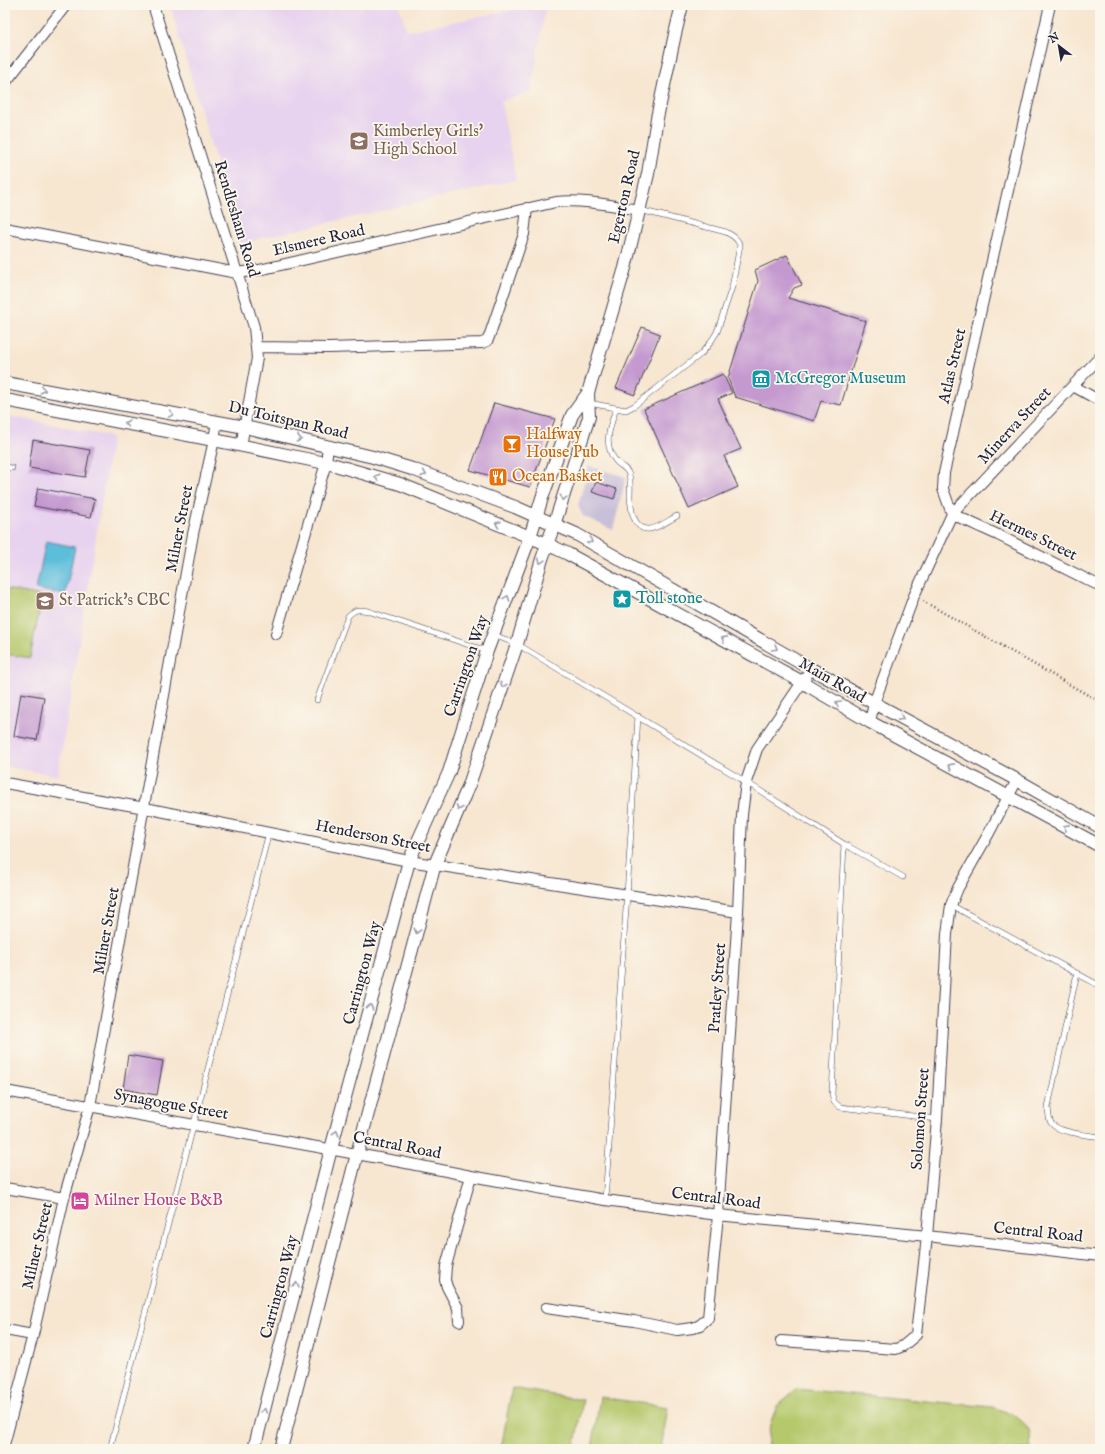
<svg xmlns="http://www.w3.org/2000/svg" width="1105" height="1454" viewBox="0 0 1105 1454" font-family="'IM FELL English',serif">
<rect width="100%" height="100%" fill="#fbf7ec"/>
<filter id="ink" filterUnits="userSpaceOnUse"><feTurbulence type="fractalNoise" baseFrequency=".025" numOctaves="2"/><feDisplacementMap in="SourceGraphic" scale="8" xChannelSelector="R" yChannelSelector="G"/><feConvolveMatrix kernelMatrix="1 2 1 2 8 2 1 2 1" color-interpolation-filters="sRGB"/></filter>
<filter id="wash" filterUnits="userSpaceOnUse"><feTurbulence type="fractalNoise" baseFrequency=".012" numOctaves="4" result="noise"/><feDisplacementMap in="SourceGraphic" scale="16" xChannelSelector="R" yChannelSelector="G"/><feGaussianBlur stdDeviation="0.9" result="paint"/><feColorMatrix in="noise" values="0 0 0 0 0 0 0 0 0 0 0 0 0 0 0 0 0 1.4 0 .05"/><feComposite in="paint" operator="in"/></filter>
<g filter="url(#wash)">
<rect width="100%" height="100%" fill="#f7e6d0"/>
<path fill="#e7d2ef" d="M170,5H399L407,31L538,5H546L531,92L501,101L516,180L240,243Z
M5,415L112,437L58,776L5,766Z"/>
<path fill="#c8bfd8" d="M589,466L626,477L613,530L583,516L578,506Z"/>
<path fill="#b5c86c" stroke="#6c7554" d="M5,589L42,596L30,658L5,654Z
M512,1388L583,1400L574,1449H501Z
M796,1389L992,1407C1005,1411 1022,1417 1029,1430C1031,1435 1030,1444 1031,1449H767L770,1424L777,1406Z
M600,1397L668,1407L661,1449H592Z"/>
<path fill="#5dbedb" stroke="#40708b" d="M46,541L75,547L65,595L36,589Z"/>
<g id="blocks">
<path fill="#c499d0" d="M787,255L802,285L794,288L788,298L866,321L841,405L821,401L814,421L735,397L728,378L758,281L755,270Z
M642,327L660,334L635,395L616,388Z
M723,374L732,393L718,399L741,449L724,456L738,487L689,509L644,409Z
M494,403L555,419L530,487L470,470Z
M33,440L90,450L85,477L29,468Z
M596,482L617,489L614,499L592,492Z
M38,488L95,499L91,517L34,506Z
M5,685H8L6,698H5Z
M21,693L44,697L37,740L14,736Z
M128,1055L163,1061L157,1095L123,1089Z"/>
</g>
</g>
<g filter="url(#ink)">
<use href="#blocks" fill-opacity="0" stroke="#423f51" stroke-width="1"/>
<g fill="none" stroke-linecap="round" stroke-linejoin="round">
<g stroke="#423f51" stroke-width="6">
<path id="service" d="M589,403L626,410L634,406L701,354L710,343L717,332L732,287L740,245C737,238 733,236 726,232L640,210
M616,408C611,426 602,442 615,460C619,466 627,467 629,475C631,482 630,490 630,497C631,508 633,531 650,529C659,528 669,520 677,516
M5,467L12,468
M494,635L517,644L746,782L844,844L903,877
M317,700L348,616C355,609 359,609 368,611L487,651
M844,844L832,1095L834,1102L840,1107L937,1119
M951,905L1100,986
M1077,973L1048,1107C1049,1114 1048,1121 1053,1125C1061,1133 1088,1135 1100,1137
M605,1200L627,895L638,716
M110,1449L269,832"/>
</g>
<g stroke="#423f51" stroke-width="12">
<path id="minor" d="M153,5L254,327L257,358L241,446
M5,83L66,5
M5,228L237,273L259,270L556,202C584,199 613,206 640,210
M257,347L329,348L482,343L487,341L489,337L524,234L527,208
M1073,386L1100,401
M952,514L943,489L944,473L1050,5
M952,514L998,535L1100,586
M276,634L326,463L328,446
M870,722L874,703L914,596L952,514L1100,357
M5,783L145,808L409,861L738,912
M5,1091L401,1162L471,1176L605,1200L718,1215L927,1236L1100,1256
M5,1188L64,1198
M546,1308L634,1321L677,1330L693,1328L700,1325L708,1318L718,1215L738,912L742,815L746,782L757,749L811,669
M459,1321L458,1308L447,1287L445,1280L446,1266L471,1176
M5,1330L33,1335
M781,1341L896,1349L903,1346L916,1335L927,1236L937,1119L947,934L951,905L958,888L989,833L1017,780
M5,1441L33,1335L64,1198L90,1106L193,534L214,440L217,421"/>
</g>
<g stroke="#423f51" stroke-width="14">
<path id="tertiary" d="M5,383L245,427L373,457L412,469L515,507L576,534L811,669L1017,780L1100,827
M5,400L214,440L335,465L400,484L547,544L568,554L802,682L870,722L1100,846
M254,1449L331,1149L409,861L449,772L487,651L530,537L542,498L572,415L588,393L625,268L648,174L657,118L675,34L682,5
M281,1449L357,1154L435,864L469,785L517,644L542,559L554,525L589,417L588,393"/>
</g>
<path stroke="#423f51" stroke-width="2.5" stroke-dasharray="1 3" stroke-linecap="butt" d="M923,601L1100,702"/>
<use href="#service" stroke="#fff" stroke-width="5"/>
<use href="#minor" stroke="#fff" stroke-width="10"/>
<use href="#tertiary" stroke="#fff" stroke-width="12"/>
</g>
<defs><path id="oneway-chevron" d="M-2-3.5L2.5 0L-2 3.5" fill="none" stroke-width="1.6" stroke-linecap="round" stroke-linejoin="round"/></defs>
<g stroke="#9c9ca7">
<use href="#oneway-chevron" transform="translate(43 390) rotate(11)"/>
<use href="#oneway-chevron" transform="translate(171 414) rotate(10)"/>
<use href="#oneway-chevron" transform="translate(127 423) rotate(-169)"/>
<use href="#oneway-chevron" transform="translate(299 439) rotate(13)"/>
<use href="#oneway-chevron" transform="translate(424 474) rotate(20)"/>
<use href="#oneway-chevron" transform="translate(377 477) rotate(-163)"/>
<use href="#oneway-chevron" transform="translate(563 498) rotate(108)"/>
<use href="#oneway-chevron" transform="translate(498 524) rotate(-158)"/>
<use href="#oneway-chevron" transform="translate(590 541) rotate(30)"/>
<use href="#oneway-chevron" transform="translate(541 561) rotate(108)"/>
<use href="#oneway-chevron" transform="translate(507 598) rotate(-70)"/>
<use href="#oneway-chevron" transform="translate(724 639) rotate(-151)"/>
<use href="#oneway-chevron" transform="translate(775 648) rotate(30)"/>
<use href="#oneway-chevron" transform="translate(503 685) rotate(109)"/>
<use href="#oneway-chevron" transform="translate(838 703) rotate(-149)"/>
<use href="#oneway-chevron" transform="translate(901 718) rotate(28)"/>
<use href="#oneway-chevron" transform="translate(951 766) rotate(-152)"/>
<use href="#oneway-chevron" transform="translate(459 808) rotate(113)"/>
<use href="#oneway-chevron" transform="translate(1066 827) rotate(-152)"/>
<use href="#oneway-chevron" transform="translate(417 931) rotate(105)"/>
<use href="#oneway-chevron" transform="translate(370 1007) rotate(-75)"/>
<use href="#oneway-chevron" transform="translate(336 1133) rotate(-74)"/>
<use href="#oneway-chevron" transform="translate(296 1285) rotate(-75)"/>
<use href="#oneway-chevron" transform="translate(264 1411) rotate(-75)"/>
</g>
</g>
<defs>
<g id="school-square" transform="scale(1)"><rect x="-9" y="-9" width="18" height="18" rx="4" fill="#8d6e63" stroke="#fbf7ec"/><path d="M0-5L7-2L0 1L-7-2ZM-4 1L0 2.5L4 1V4Q0 6-4 4Z" fill="#fff"/></g>
<g id="museum-square" transform="scale(1)"><rect x="-9" y="-9" width="18" height="18" rx="4" fill="#0f9aa8" stroke="#fbf7ec"/><path d="M0-6L6-3V-2H-6V-3ZM-5-1h2V3h-2ZM-1-1h2V3h-2ZM3-1h2V3H3ZM-6 4H6V6H-6Z" fill="#fff"/></g>
<g id="bar-square" transform="scale(1)"><rect x="-9" y="-9" width="18" height="18" rx="4" fill="#e8710a" stroke="#fbf7ec"/><path d="M-6-5H6L.8 .8V4.5H3.5V6h-7V4.5H-.8V.8Z" fill="#fff"/></g>
<g id="restaurant-square" transform="scale(1)"><rect x="-9" y="-9" width="18" height="18" rx="4" fill="#e8710a" stroke="#fbf7ec"/><path d="M-5-6h1v4h1v-4h1v4h1v-4h1v5L-1.5 .5V6h-2V.5L-5-1ZM5-6V6H3V1.5H1.5Q1.5-4 5-6Z" fill="#fff"/></g>
<g id="sight-square" transform="scale(1)"><rect x="-9" y="-9" width="18" height="18" rx="4" fill="#0f9aa8" stroke="#fbf7ec"/><path d="M0-6L1.8-2.2L6-1.7L2.9 1.2L3.7 5.4L0 3.3L-3.7 5.4L-2.9 1.2L-6-1.7L-1.8-2.2Z" fill="#fff"/></g>
<g id="hotel-square" transform="scale(1)"><rect x="-9" y="-9" width="18" height="18" rx="4" fill="#d1479c" stroke="#fbf7ec"/><path d="M-6-4.5h1.5V1H6V5H4.5V3h-9V5H-6ZM-4 0a1.8 1.8 0 1 1 3.6 0ZM.5 0V-2.5h3Q6-2.5 6 0Z" fill="#fff"/></g>
</defs>
<g fill-rule="evenodd">
<use href="#school-square" x="359" y="141"/>
<use href="#museum-square" x="761" y="379"/>
<use href="#bar-square" x="512" y="444"/>
<use href="#restaurant-square" x="498" y="477"/>
<use href="#sight-square" x="622" y="599"/>
<use href="#school-square" x="45" y="601"/>
<use href="#hotel-square" x="80" y="1201"/>
</g>
<g text-anchor="middle" dominant-baseline="central" stroke-width="3.5" stroke-linejoin="round" paint-order="stroke">
<g font-size="16" fill="#785e54" stroke="#fbf7ec" text-anchor="start">
<text x="373" y="132">Kimberley Girls'<tspan x="373" dy="18">High School</tspan></text>
<text x="59" y="601">St Patrick's CBC</text>
</g>
<g font-size="16" fill="#22223b" stroke="#fbf7ec">
<text transform="translate(625 197) rotate(-77)">Egerton Road</text>
<text transform="translate(236 219) rotate(73)">Rendlesham Road</text>
<text transform="translate(319 241) rotate(-13)">Elsmere Road</text>
<text transform="translate(953 366) rotate(-77)">Atlas Street</text>
<text transform="translate(288 421) rotate(13)">Du Toitspan Road</text>
<text transform="translate(1015 426) rotate(-47)">Minerva Street</text>
<text transform="translate(180 529) rotate(-79)">Milner Street</text>
<text transform="translate(1033 536) rotate(26)">Hermes Street</text>
<text transform="translate(467 666) rotate(-71)">Carrington Way</text>
<text transform="translate(832 681) rotate(30)">Main Road</text>
<text transform="translate(373 837) rotate(11)">Henderson Street</text>
<text transform="translate(107 931) rotate(-80)">Milner Street</text>
<text transform="translate(363 973) rotate(-75)">Carrington Way</text>
<text transform="translate(718 988) rotate(-86)">Pratley Street</text>
<text transform="translate(171 1105) rotate(10)">Synagogue Street</text>
<text transform="translate(921 1119) rotate(-86)">Solomon Street</text>
<text transform="translate(397 1146) rotate(11)">Central Road</text>
<text transform="translate(716 1199) rotate(7)">Central Road</text>
<text transform="translate(1038 1233) rotate(6)">Central Road</text>
<text transform="translate(38 1246) rotate(-77)">Milner Street</text>
<text transform="translate(280 1287) rotate(-75)">Carrington Way</text>
</g>
<g font-size="16" fill="#0d838f" stroke="#fbf7ec" text-anchor="start">
<text x="775" y="379">McGregor Museum</text>
<text x="636" y="599">Toll stone</text>
</g>
<g font-size="16" fill="#c56008" stroke="#fbf7ec" text-anchor="start">
<text x="526" y="435">Halfway<tspan x="526" dy="18">House Pub</tspan></text>
<text x="512" y="477">Ocean Basket</text>
</g>
<g font-size="16" fill="#b23c85" stroke="#fbf7ec" text-anchor="start">
<text x="94" y="1201">Milner House B&amp;B</text>
</g>
</g>
<rect width="1105" height="1454" fill="none" stroke="#fbf7ec" stroke-width="20"/>
<g transform="translate(1059 46) rotate(329)" stroke="#fbf7ec" stroke-width="3" paint-order="stroke">
<path d="M0-3L7 15L0 10L-7 15Z" fill="#22223b"/>
<text y="-6" font-size="11" font-weight="bold" text-anchor="middle" fill="#22223b">N</text>
</g>
</svg>
